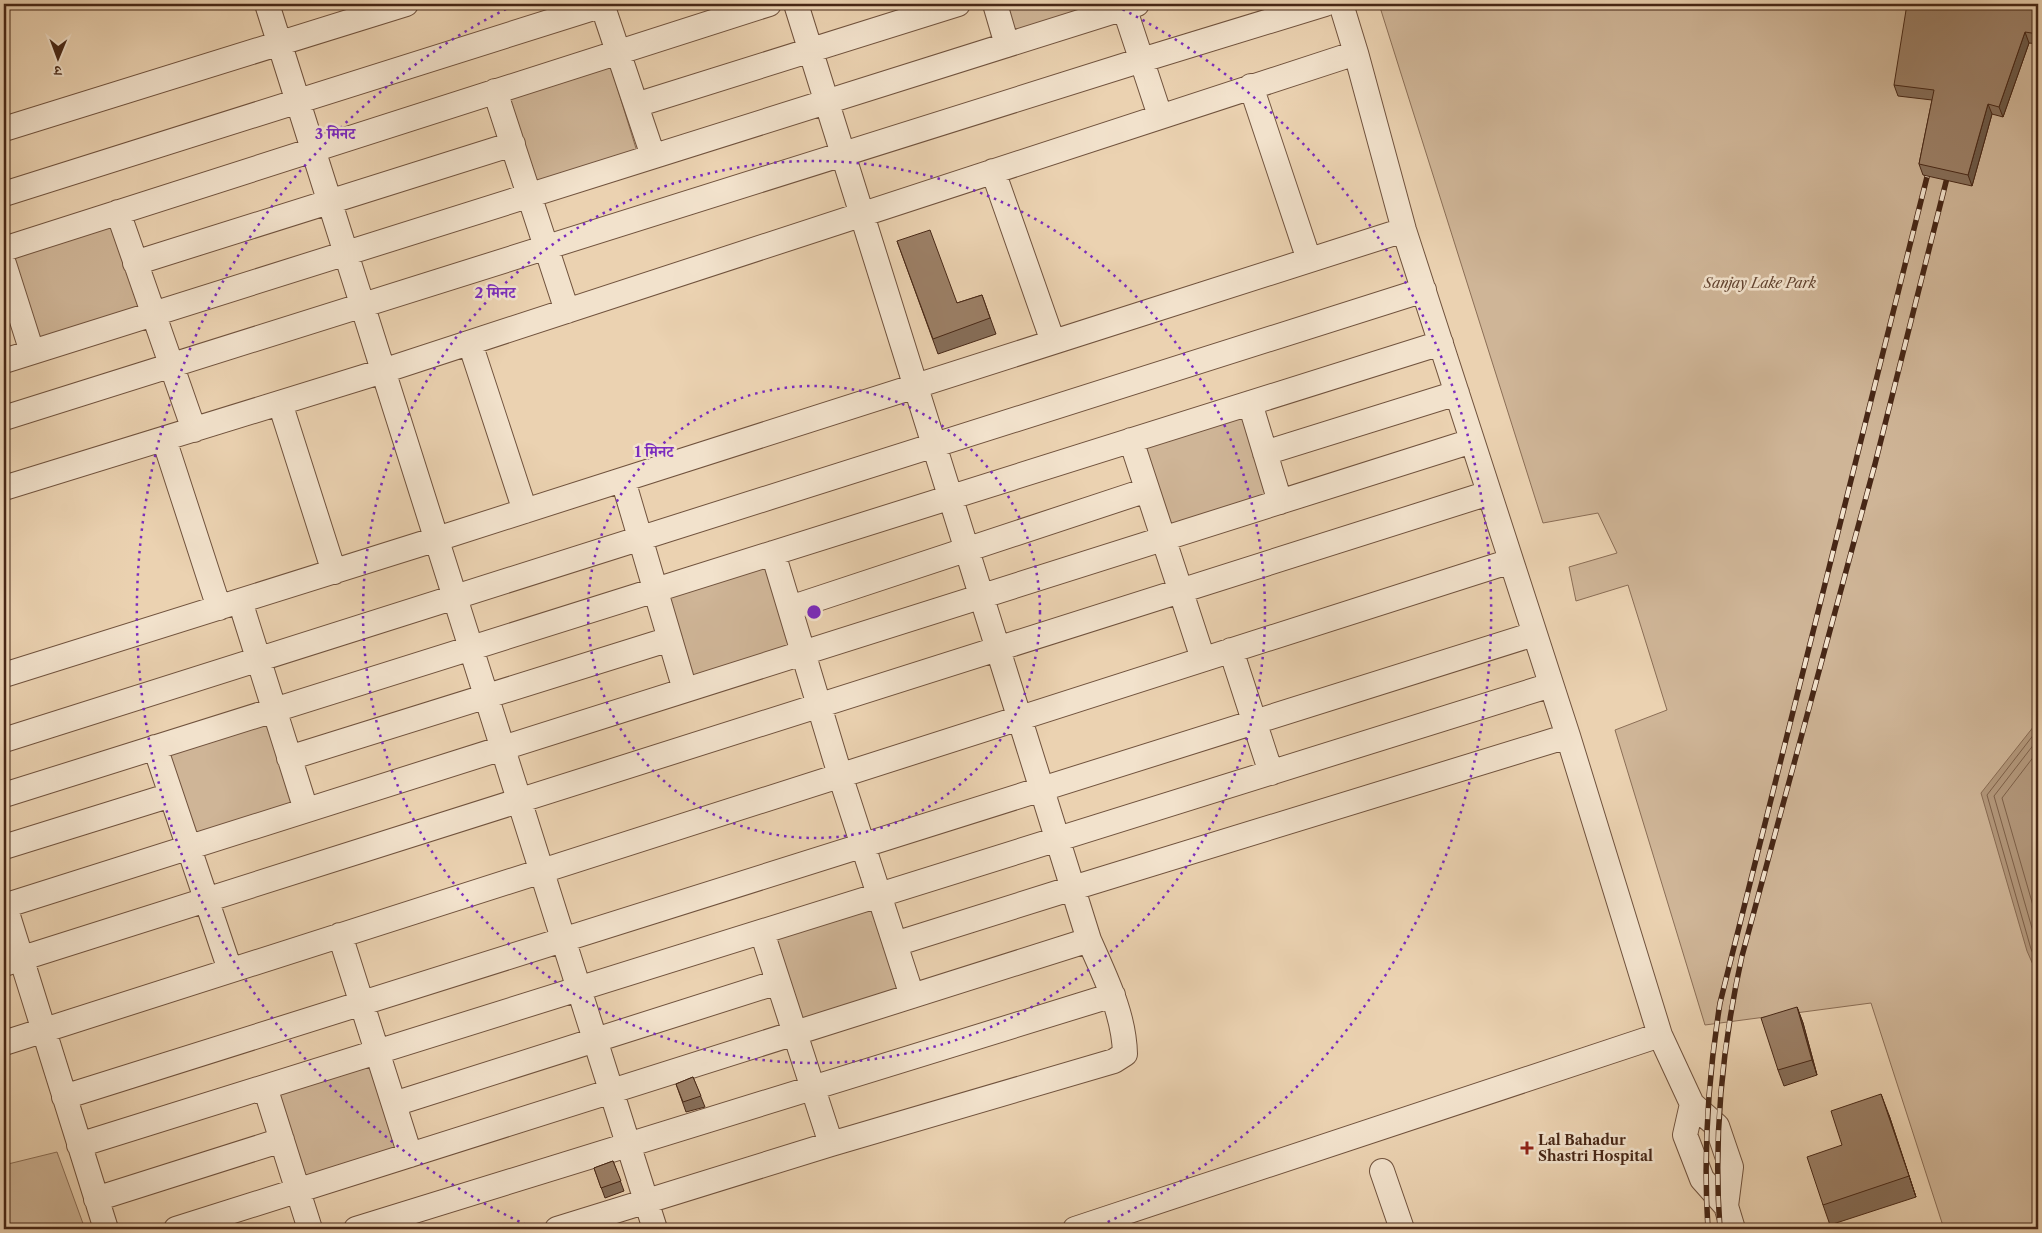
<svg xmlns="http://www.w3.org/2000/svg" width="2042" height="1233" viewBox="0 0 2042 1233" font-family="'Libre Caslon Text','Noto Serif Devanagari',serif">
<rect width="100%" height="100%" fill="#ebd2b1"/>
<filter id="stains"><feTurbulence type="fractalNoise" baseFrequency=".004" numOctaves="4"/><feColorMatrix values="0 0 0 0 .2 0 0 0 0 .09 0 0 0 0 .02 0 0 0 .5 -.17"/></filter>
<radialGradient id="worn" r=".72"><stop offset=".6" stop-color="#630" stop-opacity="0"/><stop offset="1" stop-color="#630" stop-opacity=".3"/></radialGradient>
<path fill="#cfb597" stroke="#8b6e56" d="M1000,4H1117L1011,38Z
M1379,4H2038V1229H1944L1871,1003L1705,1025L1615,730L1667,710L1628,585L1576,601L1569,567L1617,553L1598,513L1543,523Z
M609,61L638,155L533,188L502,95Z
M114,219L143,313L38,346L6,252Z
M1246,407L1275,501L1170,534L1138,441Z
M768,562L796,651L690,684L662,595Z
M270,715L299,809L194,842L163,748Z
M876,901L905,994L800,1028L769,934Z
M374,1058L404,1151L300,1183L270,1090Z
M57,1152L85,1229H4V1165Z"/>
<path fill="#b3987c" stroke="#886b53" d="M2038,721V976L2027,951L1981,793Z"/>
<g fill="none" stroke-linecap="round" stroke-linejoin="round">
<path stroke="#7d6049" stroke-width="1" d="M2038,729L1987,795L2031,949L2038,964
M2038,739L1994,796L2038,949
M2038,751L2002,798L2038,923"/>
<g stroke="#70523d" stroke-width="26">
<path id="minor" d="M267,4L655,1229
M602,4L653,156
M995,4L1007,45
M1123,4L1160,116
M1341,4L1356,53L1404,230L1568,736L1660,1035L1692,1104L1717,1126L1731,1167L1726,1206
M1251,86L1309,260
M495,91L567,311
M636,105L958,4
M4,129L406,4
M993,171L1053,342
M4,194L606,4
M118,212L194,430
M4,249L769,4
M135,263L513,144
M4,264L32,352
M470,343L525,511
M4,361L1137,4
M280,403L334,572
M1250,403L1280,502
M4,418L1142,60L1325,4
M164,439L219,608
M1131,440L1203,659
M1265,453L1457,393
M623,480L685,690
M4,488L383,371L1356,53
M773,553L840,775L912,996
M240,601L306,810
M790,608L1147,490
M1231,650L1271,773
M4,675L437,539L1404,230
M4,740L1424,290
M155,747L230,970
M289,758L670,639
M4,795L1441,343
M4,847L171,795
M4,903L106,1229
M4,906L1472,441
M762,932L831,1144
M340,935L410,1155
M895,944L1073,888L1568,736
M4,964L1489,493
M4,1043L1511,561
M265,1087L310,1229
M64,1097L1534,634
M394,1104L778,982
M1692,1104L1685,1135L1702,1179L1726,1206L1733,1229
M79,1145L1551,685
M1382,1171L1402,1229
M96,1199L282,1140
M176,1229L1089,940
M356,1229L1113,995
M557,1229L831,1144L1114,1061L1125,1054C1124,1013 1105,977 1089,940L796,4
M1075,1229L1660,1035"/>
</g>
<use href="#minor" stroke="#f2e2cc" stroke-width="24"/>
<g stroke="#472716" stroke-width="5.5">
<path id="rail" d="M1708,1229C1703,1153 1708,1079 1720,1003L1931,161
M1720,1229C1713,1136 1722,1047 1742,956L1875,464L1950,166"/>
</g>
<use href="#rail" stroke="#f2e2cc" stroke-width="4" stroke-dasharray="11" stroke-linecap="butt"/>
</g>
<path fill="#866e59" stroke="#472716" d="M2038,4V44L2029,43L2003,117L1992,114L1972,186L1923,175L1919,164L1932,100L1898,96L1894,85Z
M897,241L957,303L982,295L996,334L938,354Z
M1797,1007L1803,1023L1817,1075L1784,1086L1778,1070Z
M693,1077L705,1107L686,1112L676,1084Z
M1889,1115L1916,1197L1830,1225L1823,1205L1842,1145Z
M613,1161L624,1191L605,1198L594,1168Z"/>
<path fill="#6d5a48" stroke="#472716" d="M2025,32L2029,43L2003,117L1999,107Z
M1988,104L1992,114L1972,186L1968,175Z
M1797,1007L1803,1023L1817,1075L1812,1060Z
M1881,1094L1889,1115L1916,1197L1909,1176Z"/>
<path fill="#9c8067" stroke="#472716" d="M1907,4H2038V34L2025,32L1999,107L1988,104L1968,175L1919,164L1934,90L1894,85Z
M930,230L957,303L982,295L990,318L933,339L897,241Z
M1797,1007L1812,1060L1778,1070L1761,1018Z
M693,1077L701,1096L683,1102L676,1084Z
M1881,1094L1909,1176L1823,1205L1807,1157L1842,1145L1831,1111Z
M613,1161L621,1181L601,1188L594,1168Z"/>
<g fill="none" stroke="#7b2cbf" stroke-width="2.5" stroke-dasharray="2.5 5">
<circle cx="814" cy="612" r="226"/>
<circle cx="814" cy="612" r="451"/>
<path d="M533 1228A677 677 0 0 1 512 6M1116 6A677 677 0 0 1 1095 1228"/>
</g>
<path fill="#8f2418" stroke="#f2e2cc" stroke-width="2" d="M1524.5 1140.5h5v5h5v5h-5v5h-5v-5h-5v-5h5z"/>
<g text-anchor="middle" dominant-baseline="central" stroke-width="5" stroke-linejoin="round" paint-order="stroke">
<g font-size="14" font-style="italic" fill="#624330" stroke="#f2e2cc">
<text x="1760" y="283">Sanjay Lake Park</text>
</g>
<g font-size="14" font-weight="bold" fill="#472716" stroke="#f2e2cc" text-anchor="start">
<text x="1538" y="1140">Lal Bahadur<tspan x="1538" dy="16">Shastri Hospital</tspan></text>
</g>
</g>
<circle cx="814" cy="612" r="8" fill="#7b2cbf" stroke="#f2e2cc" stroke-width="2.5"/>
<g font-size="15" text-anchor="middle" font-weight="bold" fill="#7b2cbf" stroke="#f2e2cc" stroke-width="5" stroke-linejoin="round" paint-order="stroke">
<text x="335" y="139">3 मिनट</text>
<text x="495" y="298">2 मिनट</text>
<text x="654" y="457">1 मिनट</text>
</g>
<rect width="2042" height="1233" fill="none" stroke="#ebd2b1" stroke-width="20"/>
<rect x="5" y="5" width="2032" height="1223" fill="none" stroke="#472716" stroke-width="2.5"/>
<rect x="10" y="10" width="2022" height="1213" fill="none" stroke="#472716"/>
<g transform="translate(58 58) rotate(181)" stroke="#f2e2cc" stroke-width="4" paint-order="stroke">
<path d="M0-4L9 19L0 12L-9 19Z" fill="#472716"/>
<text y="-8" font-size="14" font-weight="bold" text-anchor="middle" fill="#472716">उ</text>
</g>
<rect width="100%" height="100%" filter="url(#stains)"/>
<rect width="100%" height="100%" fill="url(#worn)"/>
</svg>
